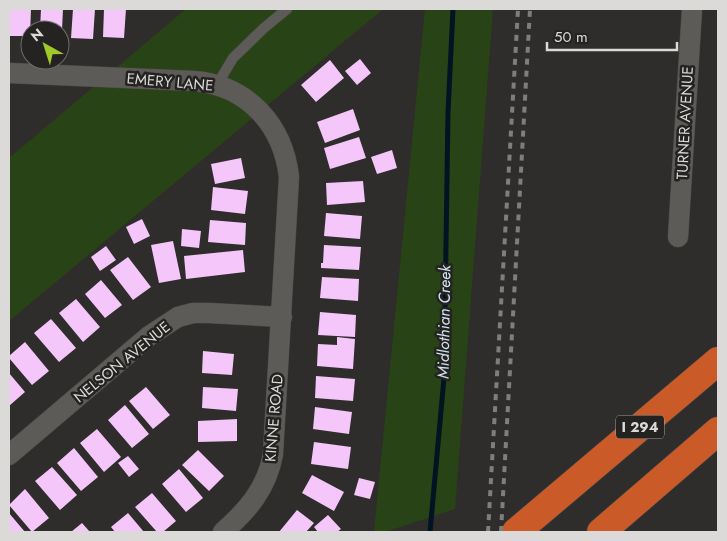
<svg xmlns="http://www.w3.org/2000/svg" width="727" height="541" viewBox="0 0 727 541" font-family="Jost,sans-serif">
<rect width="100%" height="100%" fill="#2f2d2b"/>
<path fill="#284416" d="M186,9H383L9,321V158Z
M425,9H493L455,509L385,532H374Z"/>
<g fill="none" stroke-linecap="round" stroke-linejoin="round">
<path stroke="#001422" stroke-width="5" d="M430,532L444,378L448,112L453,9"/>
</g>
<path fill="#f5c6fa" d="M9,9H31L30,36H9Z
M41,9H63L62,30H40Z
M73,9H95L93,39L71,38Z
M104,9H126L124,38L103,37Z
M360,59L371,73L357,85L345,71Z
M330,60L344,78L316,102L301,85Z
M353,109L360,130L325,143L317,122Z
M359,137L366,158L330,169L324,148Z
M392,150L397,168L377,174L371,157Z
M241,158L245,178L215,184L211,164Z
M363,181L365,202L327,205L326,183Z
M213,187L248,191L245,214L211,210Z
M326,213L362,216L360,239L324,236Z
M142,219L150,236L134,244L126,227Z
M210,220L246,223L245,245L208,242Z
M182,229L201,231L199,248L181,246Z
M173,241L181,279L159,283L151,245Z
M324,245L361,247L359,270L321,268V263H323Z
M106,246L116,260L100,271L91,257Z
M243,250L245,272L186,279L184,256Z
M128,257L151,287L133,300L110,270Z
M322,277L359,279L358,301L320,298Z
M101,280L122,305L105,318L85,294Z
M76,299L100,327L83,342L59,313Z
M320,312L356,315L355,337L318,335Z
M51,319L76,348L59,362L34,333Z
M337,337L355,339L353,369L317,366L318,344L337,345Z
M25,342L49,371L32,385L9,358V356Z
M203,351L234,354L232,375L202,373Z
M9,373L25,392L9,406Z
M316,376L355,379L353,401L315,398Z
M146,387L170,415L153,429L129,401Z
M203,387L238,389L236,411L202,408Z
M125,405L149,434L132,448L108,420Z
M315,407L352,412L349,434L313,429Z
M237,419V441L198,442V421Z
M97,429L121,457L104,472L80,443Z
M314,442L351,447L348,469L311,464Z
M74,448L98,477L81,491L57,463Z
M198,450L224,476L209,491L182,465Z
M128,456L139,469L129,477L118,463Z
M52,467L77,495L60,510L35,481Z
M179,469L203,498L186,512L162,484Z
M312,475L344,492L334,511L302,493Z
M359,478L375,482L370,499L354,495Z
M25,489L49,518L32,532L9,505Z
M152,493L176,521L163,532H157L135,507Z
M297,510L314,523L306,532H279Z
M9,513L25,532H9Z
M128,513L144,532H115L111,527Z
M328,515L341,529L337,532H318L314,527Z
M82,523L90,532H71Z"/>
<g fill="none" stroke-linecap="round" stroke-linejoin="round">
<g stroke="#4a4946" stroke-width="11">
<path id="service" d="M217,85L233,58L264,28L287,9"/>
</g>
<g stroke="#4a4946" stroke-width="21">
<path id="minor" d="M9,73L195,81C248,86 283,125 289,177L273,454C267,488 248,510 223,532
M678,237L692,9
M9,455L149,336L178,317L193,313H209L282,317"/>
</g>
<g stroke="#4a4946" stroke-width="29">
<path id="motorway" d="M516,532L718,361
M601,532L718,431"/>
</g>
<use href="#service" stroke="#5d5b58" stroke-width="10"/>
<use href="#minor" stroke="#5d5b58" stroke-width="20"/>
<use href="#motorway" stroke="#ca5a28" stroke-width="28"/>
<path stroke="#7f7e7c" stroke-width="4" stroke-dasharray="6 6" stroke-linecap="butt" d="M488,532L518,9
M501,532L530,9"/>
</g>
<g text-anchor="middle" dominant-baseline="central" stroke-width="5" stroke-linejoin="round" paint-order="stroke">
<rect fill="#252321" stroke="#a4a3a1" stroke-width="1" x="616" y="415.5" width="48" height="23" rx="4"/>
<g font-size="14" font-weight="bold" fill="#dbdad8">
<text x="640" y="427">I 294</text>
</g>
<g font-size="15" fill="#dbdad8" stroke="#252321">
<text transform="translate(170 82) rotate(5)">EMERY LANE</text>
<text transform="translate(685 123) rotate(-87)">TURNER AVENUE</text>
<text transform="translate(122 362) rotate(-39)">NELSON AVENUE</text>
<text transform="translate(274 418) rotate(-85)">KINNE ROAD</text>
</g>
<g font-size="16" font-style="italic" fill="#d0e3f1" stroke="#252321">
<text transform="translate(444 322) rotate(-89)">Midlothian Creek</text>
</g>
</g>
<rect width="727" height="541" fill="none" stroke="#dbdad8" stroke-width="20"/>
<g transform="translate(45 45) rotate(321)"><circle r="24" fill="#252321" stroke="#6e6c6a"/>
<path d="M0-4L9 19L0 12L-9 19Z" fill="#a1c92a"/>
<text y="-8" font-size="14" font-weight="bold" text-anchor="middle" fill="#dbdad8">N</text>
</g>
<path d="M547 42v8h130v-8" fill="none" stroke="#dbdad8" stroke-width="2.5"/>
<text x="554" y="42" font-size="15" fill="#dbdad8" stroke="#252321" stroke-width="4" paint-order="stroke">50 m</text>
</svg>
